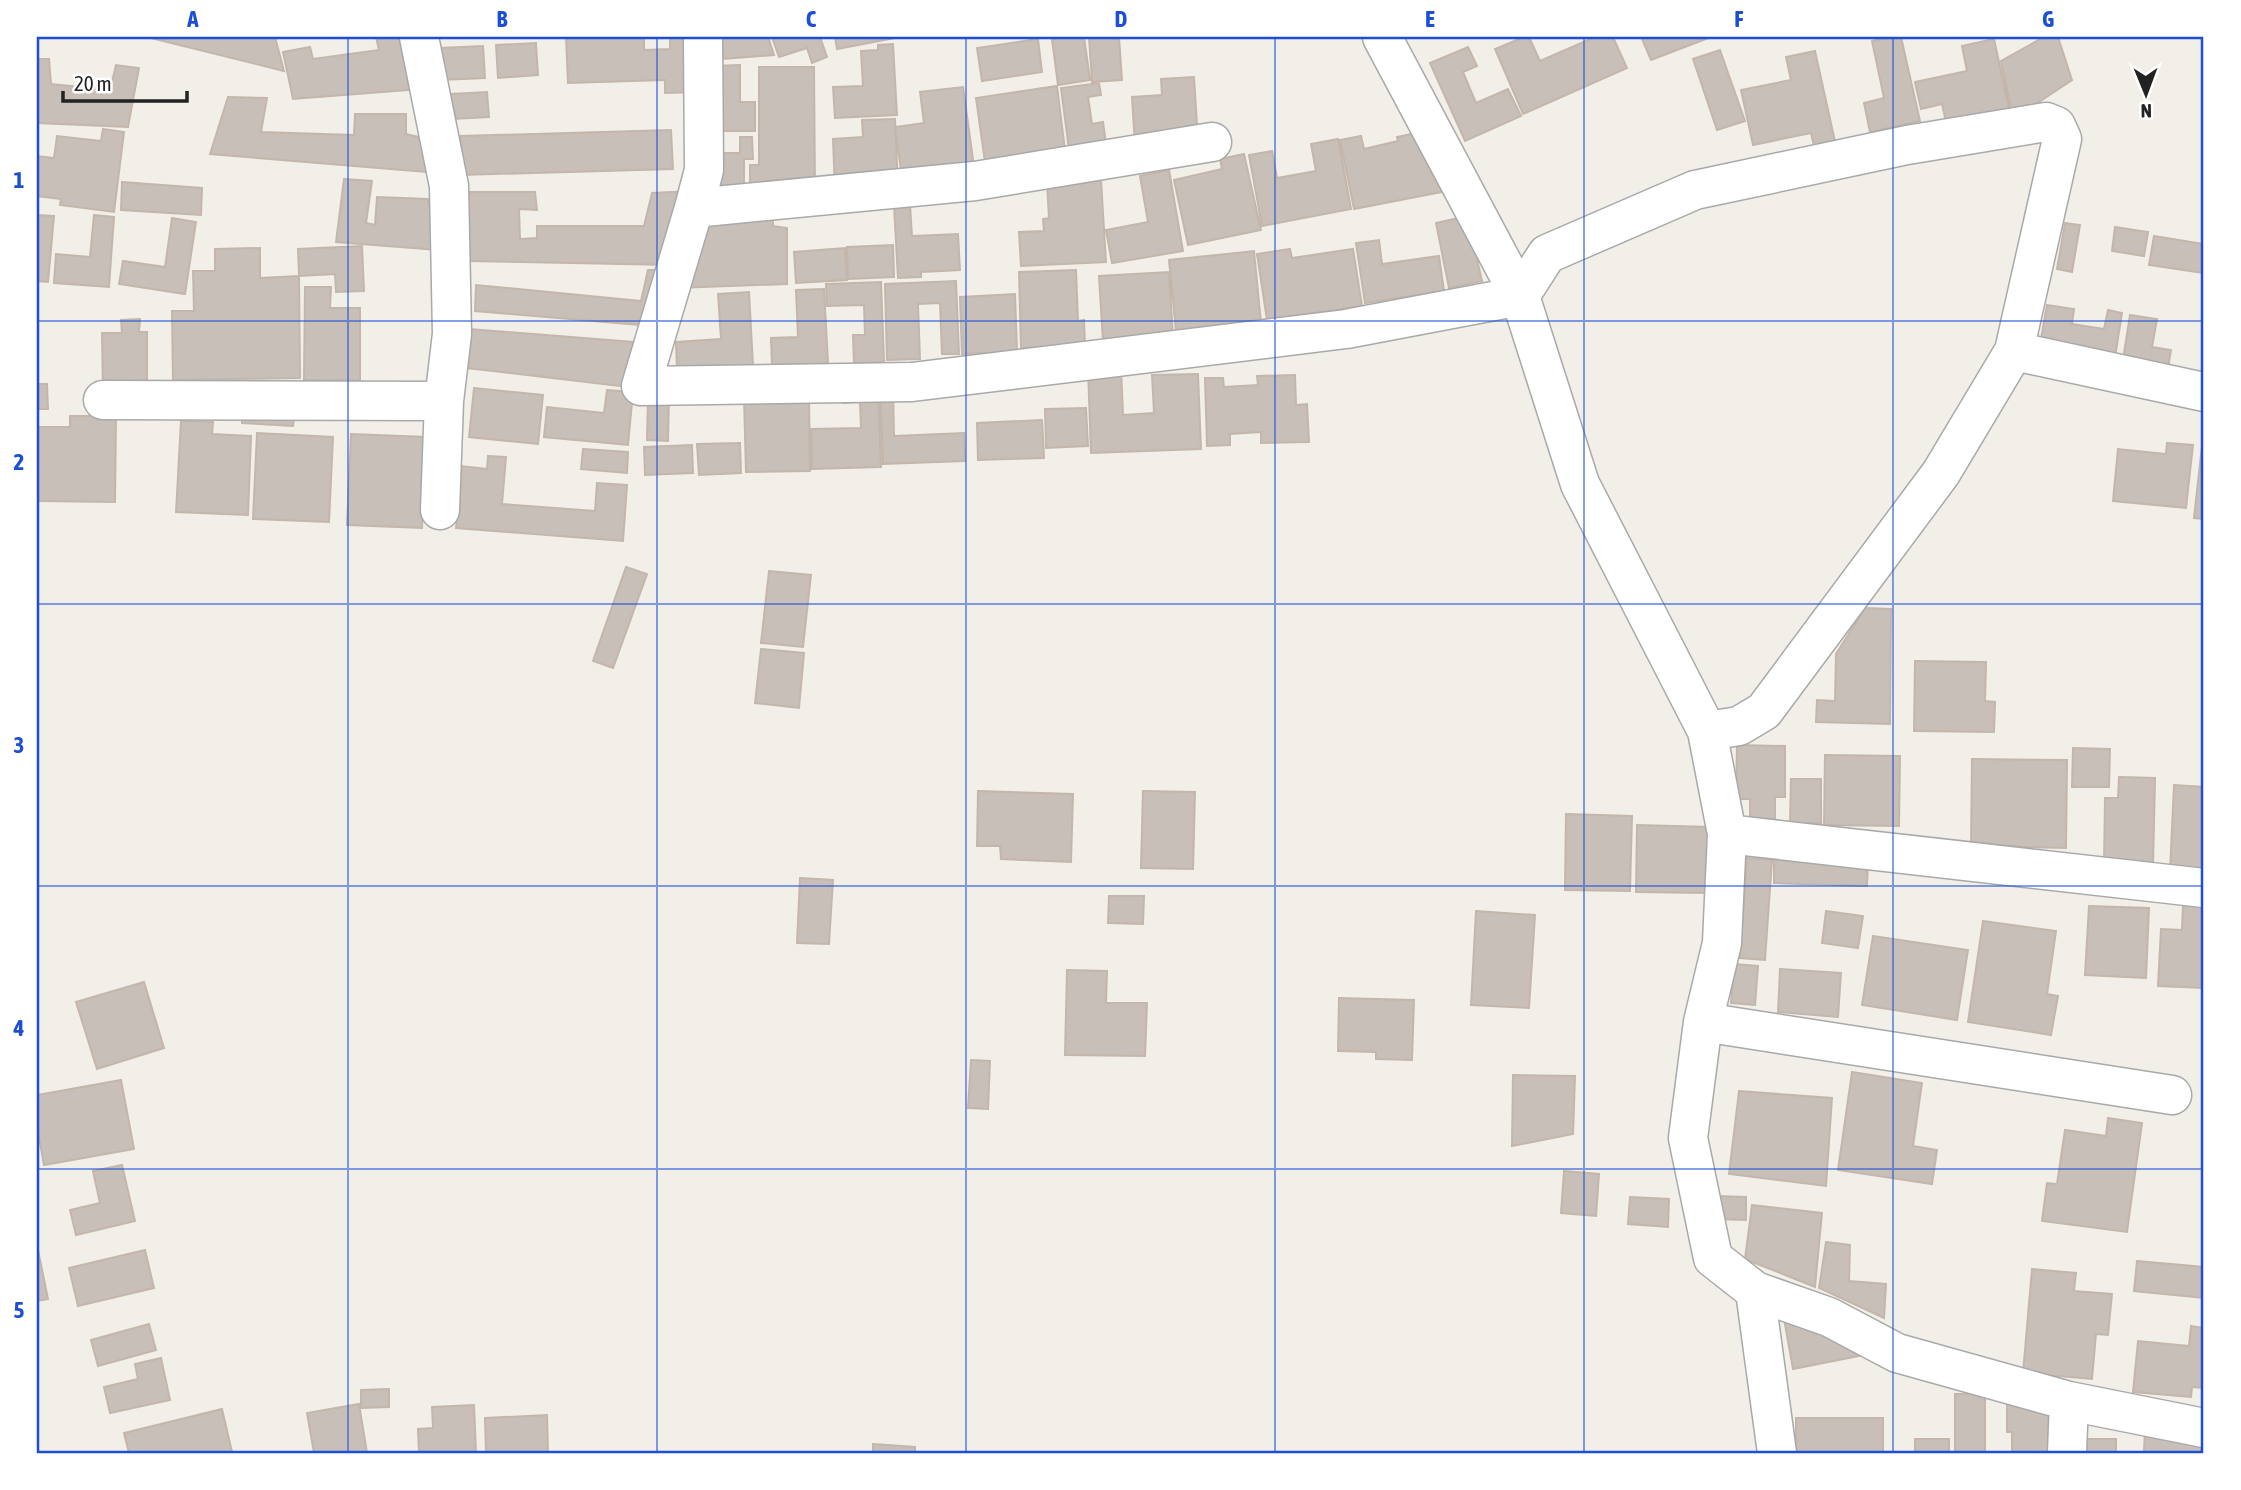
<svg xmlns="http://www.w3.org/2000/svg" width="2241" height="1490" viewBox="0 0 2241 1490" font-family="'Asap Condensed',sans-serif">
<rect width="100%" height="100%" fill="#f2efe9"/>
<path fill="#c7bfb8" stroke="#c4b6ab" stroke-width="2" d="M147,37H275L284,71Z
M376,37H406L420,89L293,99L283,52L310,47L313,59L379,50Z
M566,37H644V50L670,49V37H696L698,92L665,93V80L568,83Z
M709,37H768L774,55L710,60Z
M772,37H820L827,57L812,63L807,48L779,57Z
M835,37H900L837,49Z
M1064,37H1084L1090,80L1058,85L1052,39Z
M1089,37H1119L1122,80L1092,82Z
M1524,37H1529L1540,61L1595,37H1613L1627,68L1523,114L1495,49Z
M1647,37H1711L1651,60L1642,39Z
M1891,37H1901L1920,121L1870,132L1864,103L1884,98L1872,41Z
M2044,37H2058L2072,80L2013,119L2001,61Z
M1038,39L1042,72L982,81L977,48Z
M1994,39L2011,118L1948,131L1942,104L1921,109L1915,82L1967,71L1962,46Z
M536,43L538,75L498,78L496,45Z
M893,44L897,115L835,118L833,87L863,86L861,51L878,50V45Z
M483,46L485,78L441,80L439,48Z
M1468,47L1477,66L1463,72L1476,103L1508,89L1521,116L1465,141L1430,63Z
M1720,50L1745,121L1717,130L1693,59Z
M1815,51L1836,146L1815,150L1811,133L1753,145L1741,90L1791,80L1786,57Z
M37,59H49L51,84L110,90L116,65L139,68L128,127L37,123Z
M740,65V102H755V131H711L712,66Z
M759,67H814L815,191L750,192V165H759Z
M1194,77L1198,141L1135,145L1132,97L1162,95L1161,79Z
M1099,83L1101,95L1088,97L1092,124L1103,122L1107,151L1070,157L1061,88Z
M1057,86L1066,158L986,169L976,98Z
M963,87L975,174L903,184L895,127L924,123L920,92Z
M487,92L489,117L452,119L451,94Z
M228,97L267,98L261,132L354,135L355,114H406V134L428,139L426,172L210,154Z
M895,119L898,188L835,191L833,139L863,137L862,120Z
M103,129L124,132L114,212L60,205L61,199L37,196V156L54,158L57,136L101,141Z
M671,130L673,169L461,175V136Z
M1430,130L1442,192L1354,209L1340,140L1361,136L1364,149L1398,141L1397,137Z
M740,137H752L753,159H744V201H714V153H740Z
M1338,139L1351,209L1262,226L1249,155L1272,151L1277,178L1316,171L1311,144Z
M1244,154L1261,230L1188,245L1174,180L1222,169L1220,159Z
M1169,170L1183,251L1112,263L1106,230L1148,222L1140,176Z
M344,179L372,181L366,223L375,225L377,197L428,199L437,250L336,242Z
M1101,180L1106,262L1021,266L1019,232L1044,231L1043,219L1049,218L1047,183Z
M122,182L202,188L201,215L121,210Z
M691,191L671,265L465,261L463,192H535L537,210L519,209L520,239L537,238V226H644L652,193Z
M910,205L912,236L958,234L960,270L921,272V277L898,278L894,206Z
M773,211V226L787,228V284L676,288L696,214Z
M37,215L54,216L48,282L37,281Z
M94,215L114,217L109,287L54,283L56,254L90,257Z
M1467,216L1482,281L1449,288L1436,223Z
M172,218L196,222L185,294L119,284L123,261L165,267Z
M2065,223L2080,225L2072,272L2057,269Z
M2115,227L2148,232L2144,256L2112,251Z
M2154,236L2204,244V273L2149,265Z
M1379,240L1382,264L1439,256L1444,291L1365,303L1356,243Z
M893,245L894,277L848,279L847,247Z
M362,246L364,291L336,292L335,274L299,276L298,249Z
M260,248V278L299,276L300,378L173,380L172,311H194L193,271H215V249Z
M845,248L847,280L796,283L794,252Z
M1290,249L1292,258L1353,249L1362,306L1267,320L1257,254Z
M1254,251L1261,323L1176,331L1169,260Z
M648,270H669L651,326L475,311L476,285L641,301Z
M1076,270L1078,321L1084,320L1085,345L1021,348L1019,272Z
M1169,272L1173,337L1103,342L1099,276Z
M956,281L959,354H942L940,303L918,304L920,359L887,360L885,284Z
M881,282L884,362L854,363L853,335H865L864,305L827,306L826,284Z
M305,287H331L330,308H360V380H304Z
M824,289L828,363L772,366L771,338L798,337L796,290Z
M749,292L753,365L677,369L676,342L721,339L718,294Z
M1015,294L1017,352L962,354L960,297Z
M2047,305L2074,309L2072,324L2104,329L2108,310L2122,313L2115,357L2040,345Z
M2130,315L2157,319L2152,347L2171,350L2167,374L2122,366Z
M140,319L139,332H147V390H103L102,333H122L121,320Z
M469,329L646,343L636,388L467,368Z
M1121,368L1123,415L1154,413L1152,375L1198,374L1201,449L1091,453L1088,369Z
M1295,375L1296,405L1307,404L1309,442L1261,443V432L1230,434V445L1207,446L1205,378H1223L1224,387L1258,385L1257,376Z
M37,384H47L48,409H37Z
M878,386L881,467L812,469L811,429L861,428L860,402L843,403L842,387Z
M474,388L543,395L538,444L469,437Z
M880,389H893L894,436L964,433L965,461L883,464Z
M607,390L633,392L628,445L544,437L547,407L604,413Z
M648,397H669L668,441L647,440Z
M809,397L810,471L746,472L744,398Z
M242,407L295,410L293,426L242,423Z
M1086,408L1088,446L1046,448L1045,409Z
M70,416H116L115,502L37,501L38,427H70Z
M1042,420L1044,458L978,460L977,423Z
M181,421L213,422L212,434L251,436L248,515L176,512Z
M257,433L333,437L329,522L253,519Z
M351,434L426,437L422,528L347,525Z
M740,443L741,473L699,475L697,444Z
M2167,443L2193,445L2186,508L2113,501L2118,449L2166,454Z
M692,445L693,473L645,475L644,447Z
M2202,446H2204V519L2194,518Z
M583,449L628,452L627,473L581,469Z
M488,456L506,457L502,504L595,511L597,483L627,485L623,541L456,528L461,466L487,469Z
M626,567L647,574L613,668L593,661Z
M769,571L811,575L803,647L761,643Z
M1865,608L1891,609L1890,724L1816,722L1817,700L1835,701L1836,654Z
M761,649L804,653L799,708L755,703Z
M1915,661L1986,662L1985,701L1995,702L1994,732L1914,731Z
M1737,745L1785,746V797H1775V824H1750V799H1736Z
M2073,748L2110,749L2109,787H2072Z
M1825,755L1900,756L1899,826L1824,825Z
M1972,759L2067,760L2066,848L1971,846Z
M2119,777L2155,778L2153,866L2104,865L2105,798H2118Z
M1791,779H1821V823H1790Z
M2174,785L2204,787V873L2170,872Z
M978,791L1073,794L1071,862L1001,859L1000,846H977Z
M1143,791L1195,792L1193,869L1141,868Z
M1566,814L1632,816L1630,891L1565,890Z
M1637,825L1712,827L1711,893L1636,892Z
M1747,858L1772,860L1765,960L1740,958Z
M1774,858L1868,862L1867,886L1774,883Z
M800,878L833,880L829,944L797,943Z
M1109,896H1144L1143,924L1108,923Z
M2183,905L2204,906V988L2158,986L2161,929L2182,930Z
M2089,906L2149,908L2146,978L2085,975Z
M1476,911L1535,915L1529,1008L1471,1005Z
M1826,911L1863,916L1858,948L1822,943Z
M1983,921L2056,931L2047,994L2058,996L2051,1035L1968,1022Z
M1873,936L1968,950L1957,1020L1862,1005Z
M1734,964L1758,966L1755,1005L1731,1003Z
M1780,969L1841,973L1838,1017L1778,1012Z
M1067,970L1107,971L1106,1003H1147L1145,1056L1065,1055Z
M144,982L164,1048L97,1069L76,1002Z
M1339,998L1414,1000L1412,1060L1376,1059V1052L1338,1051Z
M971,1060L990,1061L988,1109L968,1108Z
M1852,1072L1922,1083L1913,1146L1937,1150L1932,1184L1838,1170Z
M1513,1075L1575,1076L1573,1134L1512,1146Z
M121,1080L134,1149L44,1165L37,1126V1095Z
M1739,1091L1832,1098L1826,1186L1729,1174Z
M2108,1118L2142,1123L2127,1232L2042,1221L2047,1183L2057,1184L2065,1130L2106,1136Z
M122,1165L135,1221L76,1235L70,1210L100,1203L93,1171Z
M1564,1171L1599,1174L1596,1216L1561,1213Z
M1715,1196L1746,1197V1220L1714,1219Z
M1630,1197L1669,1199L1668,1227L1628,1224Z
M1752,1205L1822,1213L1815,1287L1745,1259Z
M1826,1242L1850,1245L1849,1281L1886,1284L1884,1318L1819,1288Z
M37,1245L48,1299L37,1301Z
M145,1250L154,1288L78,1306L69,1268Z
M2137,1261L2204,1267V1298L2134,1291Z
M2032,1269L2076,1273L2074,1291L2112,1294L2108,1335L2096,1334L2092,1379L2023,1373Z
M1783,1313L1821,1328L1859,1356L1793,1369Z
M149,1324L156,1350L98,1366L91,1340Z
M2191,1326L2204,1328V1388L2192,1387L2191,1397L2133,1392L2138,1341L2189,1346Z
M161,1358L170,1400L110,1413L104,1387L138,1379L135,1364Z
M389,1389V1407L361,1408V1390Z
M1955,1394H1985V1453H1955Z
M359,1404L367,1453H314L307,1413Z
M2007,1404H2050L2049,1453H2012V1432H2007Z
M474,1405L476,1453H419L418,1429L433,1428L432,1407Z
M222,1409L232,1452L129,1453L124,1433Z
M547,1415L548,1453H486L485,1418Z
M1796,1418H1883V1453H1796Z
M2145,1427L2202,1429L2201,1453H2144Z
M1915,1439H1949V1453H1915Z
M2082,1439H2116V1453H2082Z
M873,1444L915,1447V1453H873Z"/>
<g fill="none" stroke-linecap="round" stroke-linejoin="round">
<g stroke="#a9a9a9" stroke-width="41">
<path id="minor" d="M419,37L449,186L452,334L444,401L440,510
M703,37L704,170L694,208L641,386L912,382L1346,329L1520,296L1547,254L1695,190L1907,145L2046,122L2056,126L2062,139L2014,351L1941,473L1764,711L1739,726L1707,731
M1382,37L1520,296L1580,484L1707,731L1727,834L1722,943L1703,1022L1688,1138L1713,1258L1755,1291L1829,1317L1897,1353L2069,1401L2204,1428
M694,208L975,181L1212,142
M2014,351L2204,392
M103,400L444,401
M1727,834L2204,888
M1703,1022L2172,1095
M1755,1291L1777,1453
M2067,1453L2069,1401"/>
</g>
<use href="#minor" stroke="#fff" stroke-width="38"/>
</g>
<path fill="none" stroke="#1d4ed8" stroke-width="2" stroke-opacity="0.55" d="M348,37V1453M657,37V1453M966,37V1453M1275,37V1453M1584,37V1453M1893,37V1453M37,321H2204M37,604H2204M37,886H2204M37,1169H2204"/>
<rect width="2241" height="1490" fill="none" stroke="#ffffff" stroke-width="77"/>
<g transform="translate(2146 94) rotate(179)" stroke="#ffffff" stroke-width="5" paint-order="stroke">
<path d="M0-5L12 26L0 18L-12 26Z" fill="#222222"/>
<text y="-10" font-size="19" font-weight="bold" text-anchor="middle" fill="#222222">N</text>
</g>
<path d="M63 91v10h124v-10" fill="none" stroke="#222222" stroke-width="3.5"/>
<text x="74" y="91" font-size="21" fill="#222222" stroke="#ffffff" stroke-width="5" paint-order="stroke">20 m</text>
<rect x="38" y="38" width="2164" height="1414" fill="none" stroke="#1d4ed8" stroke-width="2.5"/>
<g font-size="23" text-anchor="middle" font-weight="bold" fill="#1d4ed8">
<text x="193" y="27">A</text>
<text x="502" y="27">B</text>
<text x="811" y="27">C</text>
<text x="1121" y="27">D</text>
<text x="1430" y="27">E</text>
<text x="1739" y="27">F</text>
<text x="2048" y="27">G</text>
<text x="19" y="188">1</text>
<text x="19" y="470">2</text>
<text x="19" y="753">3</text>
<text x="19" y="1036">4</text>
<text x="19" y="1318">5</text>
</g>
</svg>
